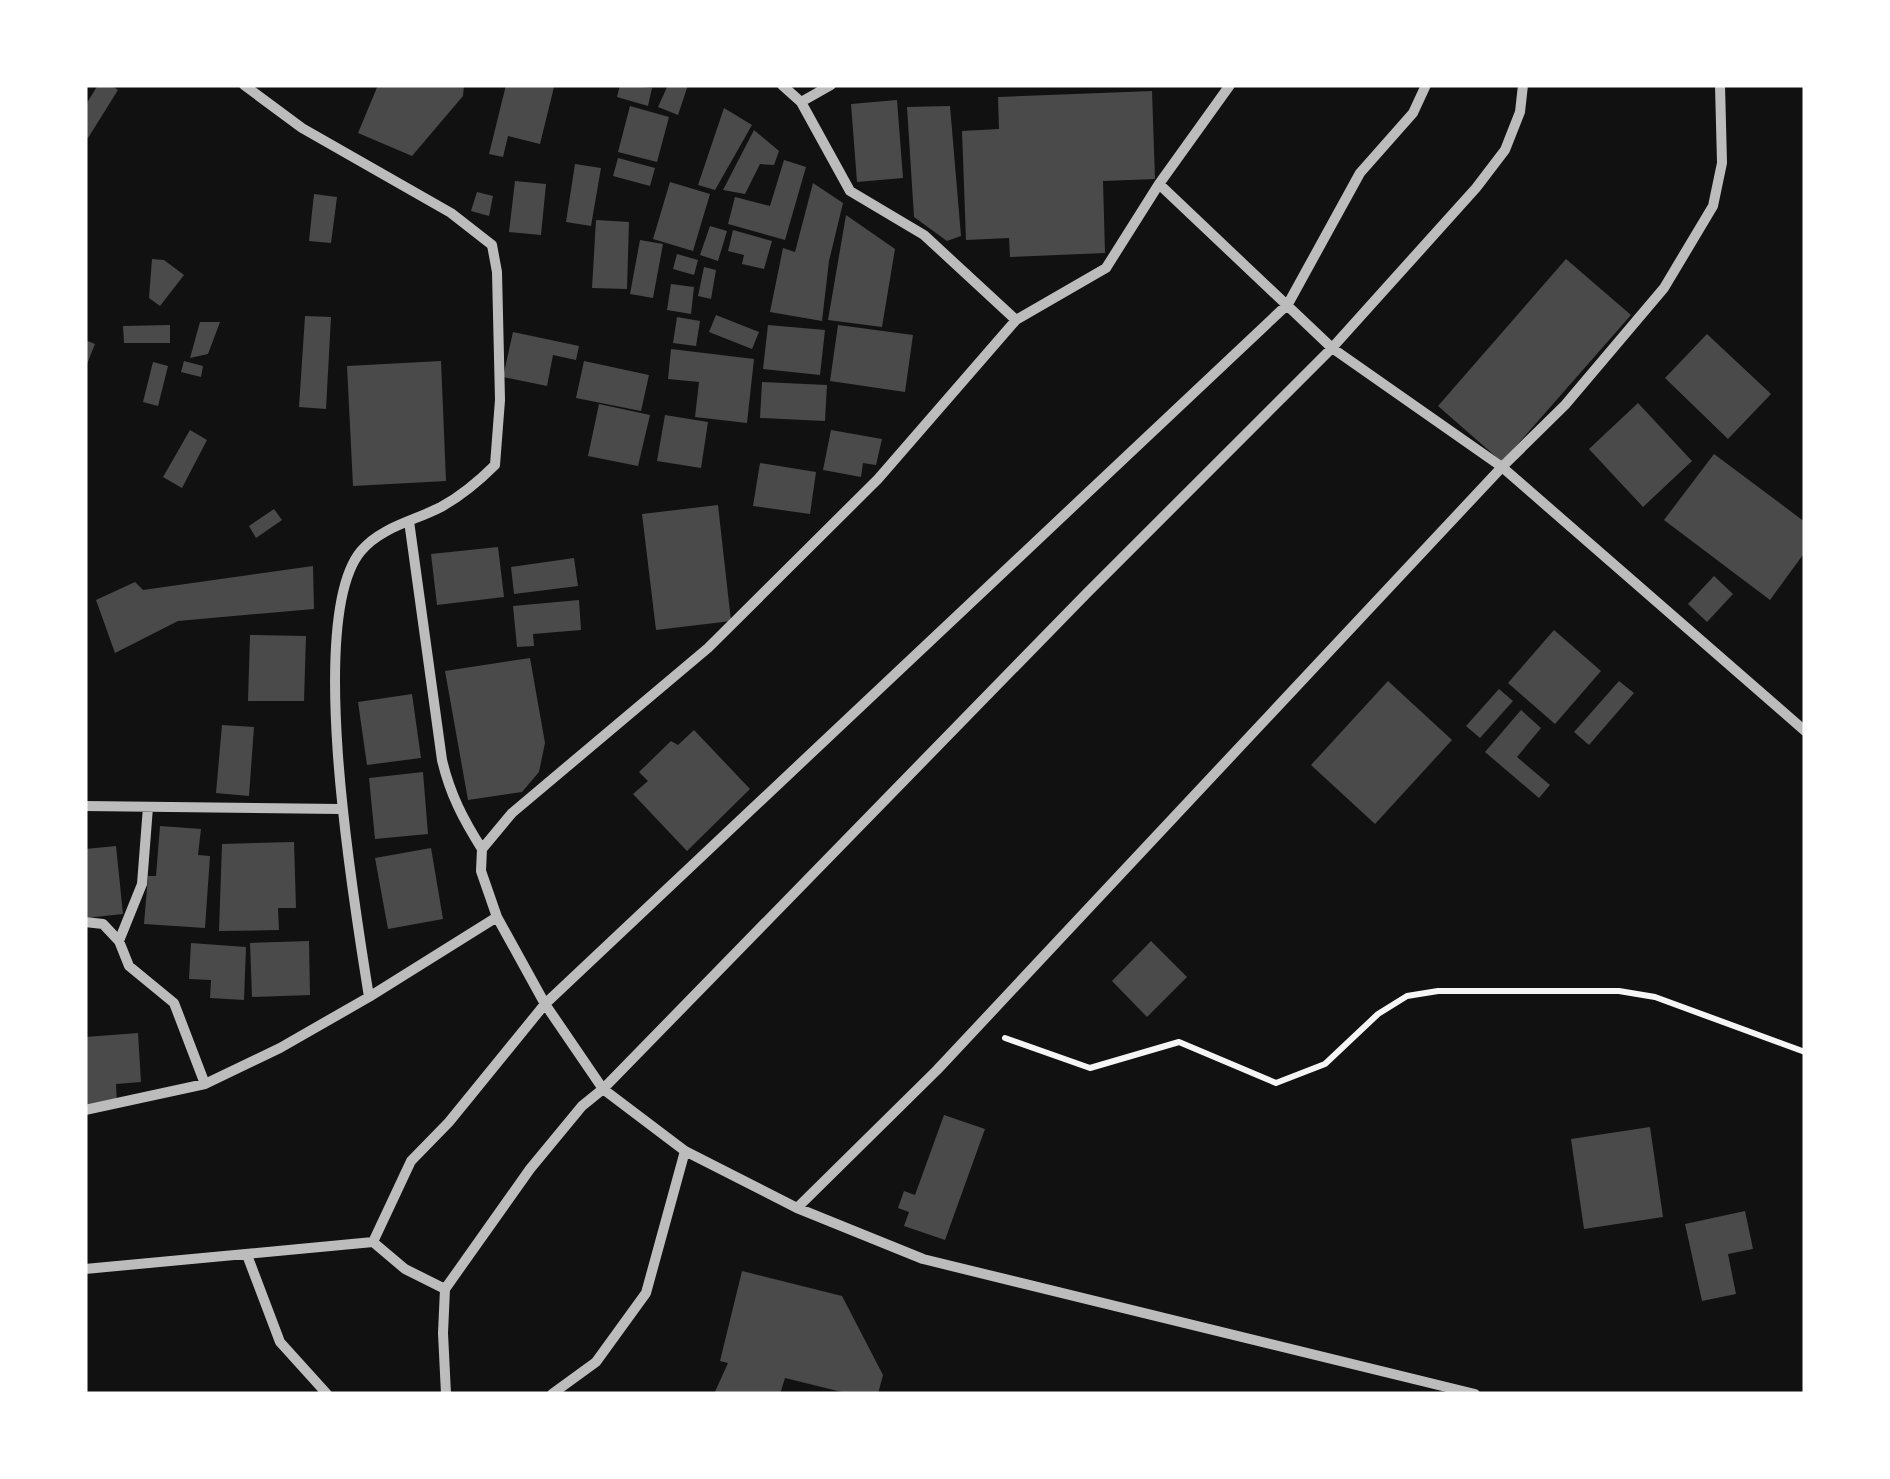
<svg xmlns="http://www.w3.org/2000/svg" width="1890" height="1479" viewBox="0 0 1890 1479" font-family="'Noto Sans',sans-serif">
<rect width="100%" height="100%" fill="#111"/>
<path fill="#4a4a4a" d="M98,85H111L118,90L88,138L85,136V106Z
M378,85H464L463,96L412,156L358,133Z
M506,85L554,87L540,144L508,136L503,157L489,154Z
M620,85L652,88L648,106L617,97Z
M668,85H688L678,115L658,107Z
M1152,91L1155,179L1103,181L1105,253L1010,257L1009,238L966,240L962,131L999,129L998,97Z
M897,100L903,178L857,182L851,104Z
M630,106L669,117L657,162L618,152Z
M950,106L961,236L947,241L914,217L907,107Z
M724,108L752,125L715,190L698,185Z
M754,130L779,151L774,165L760,164L745,194L723,190Z
M618,158L655,168L650,186L613,176Z
M784,160L806,167L785,240L728,224L735,197L770,206Z
M575,164L601,168L591,226L566,222Z
M515,181L546,184L541,235L509,232Z
M670,182L710,194L693,251L653,239Z
M813,183L843,203L829,261L822,321L770,312L783,248L795,252Z
M477,192L493,196L489,216L471,211Z
M314,194L337,197L331,243L309,241Z
M846,215L895,249L882,327L828,320Z
M596,220L629,222L627,289L592,288Z
M710,226L727,231L718,261L700,255Z
M733,230L772,241L764,269L742,264L744,255L728,251Z
M640,240L663,244L653,298L630,294Z
M677,254L698,260L694,275L673,269Z
M152,259L164,260L184,275L160,306L149,298Z
M1566,259L1631,315L1502,462L1438,406Z
M704,267L716,270L711,299L698,296Z
M671,284L694,287L691,314L667,310Z
M716,315L759,332L752,349L709,332Z
M305,316L331,317L326,409L299,407Z
M677,317L700,321L696,346L673,343Z
M200,322H220L208,354L190,358Z
M170,325V343H124L123,326Z
M768,325L825,330L820,375L763,369Z
M838,325L913,335L905,392L830,381Z
M513,332L579,346L576,360L553,355L547,386L503,377Z
M1707,334L1771,394L1728,439L1665,378Z
M85,340L95,344L85,369Z
M671,349L754,359L747,423L695,417L699,382L668,379Z
M184,361L203,366L201,377L181,372Z
M441,361L446,481L353,486L347,366Z
M584,361L649,375L641,411L576,398Z
M153,362L168,366L158,406L143,402Z
M762,382L827,385L825,421L760,418Z
M1638,403L1692,461L1643,507L1589,449Z
M599,404L650,415L638,466L588,456Z
M665,415L708,422L701,468L657,461Z
M190,430L207,440L182,488L163,477Z
M831,430L882,439L876,465L863,463L861,477L823,470Z
M1714,454L1805,522V552L1770,600L1664,520Z
M760,463L816,472L810,514L753,506Z
M718,505L731,621L656,630L642,514Z
M274,509L282,520L256,538L249,526Z
M498,547L504,597L437,605L431,554Z
M574,558L578,586L514,594L511,567Z
M313,566L314,609L178,621L115,653L96,600L135,582L143,590Z
M1714,576L1733,594L1707,622L1688,604Z
M579,600L581,630L533,634L534,646L517,647L513,606Z
M1554,630L1601,671L1555,724L1508,683Z
M250,635L306,636L304,701H248Z
M530,658L545,743L539,772L522,792L468,800L445,671Z
M1388,681L1452,740L1375,824L1311,765Z
M1619,681L1634,693L1589,745L1574,732Z
M1499,689L1513,701L1480,738L1466,726Z
M412,694L421,758L367,765L358,702Z
M1521,710L1541,728L1517,757L1550,785L1539,798L1485,752Z
M222,725L254,727L249,796L216,793Z
M694,730L750,789L687,851L633,794L648,781L639,772L671,741L678,745Z
M423,772L428,834L375,839L369,778Z
M160,826L201,829L198,855L210,856L205,928L144,924L148,876H156Z
M294,842L296,908H278L279,930L219,931L222,844Z
M116,846L123,914L85,918V849Z
M431,848L443,919L388,929L375,858Z
M309,941L310,995L252,997L250,943Z
M1151,941L1187,977L1147,1017L1112,981Z
M191,943L246,947L244,1000L210,998L211,980L189,979Z
M138,1033L141,1082L116,1084L117,1105L85,1107V1037Z
M944,1115L985,1129L945,1240L904,1226L909,1212L898,1208L904,1191L915,1195Z
M1650,1127L1663,1217L1584,1229L1571,1139Z
M1745,1211L1753,1249L1728,1254L1736,1294L1702,1301L1685,1224Z
M742,1271L842,1296L883,1375L878,1394H850L785,1378L780,1394H714L728,1363L720,1361Z"/>
<g fill="none" stroke-linecap="round" stroke-linejoin="round">
<path stroke="#f5f5f5" stroke-width="6" d="M1005,1038L1090,1068L1179,1042L1276,1083L1325,1064L1378,1014L1407,996L1438,991H1619L1655,997L1805,1052"/>
<path stroke="#bcbcbc" stroke-width="10" d="M782,85L801,102L850,191L924,235L1016,320
M1230,85L1159,184L1106,268L1016,320L878,479L708,648L512,813L482,849L481,871L497,917L545,1004L603,1089L685,1151L797,1208L923,1259L1475,1394
M801,102L831,85
M1159,184L1332,348L1502,467L1805,731
M409,521L442,760C450,794 463,819 482,849
M85,806L340,809
M85,922L103,924L119,941L129,966L174,1003L205,1084
M119,941L142,884L148,807
M369,997L497,917
M85,1110L205,1084L280,1048L369,997C355,908 305,618 361,551C381,527 414,521 441,507C461,496 479,481 495,465L500,400L497,272L492,245L451,213L302,128L244,85
M797,1208L937,1070L1502,467L1565,405L1664,288L1713,206L1722,163L1720,85
M373,1242L411,1161L449,1122L545,1004L1288,304L1360,173L1413,113L1426,85
M373,1242L405,1269L445,1289
M247,1255L280,1342L327,1394
M85,1269L373,1242
M446,1394L443,1333L445,1289L530,1169L582,1106L603,1089L1087,593L1332,348L1476,188L1505,150L1520,112L1523,85
M552,1394L596,1362L646,1293L685,1151"/>
</g>
<rect width="1890" height="1479" fill="none" stroke="#ffffff" stroke-width="175"/>
</svg>
